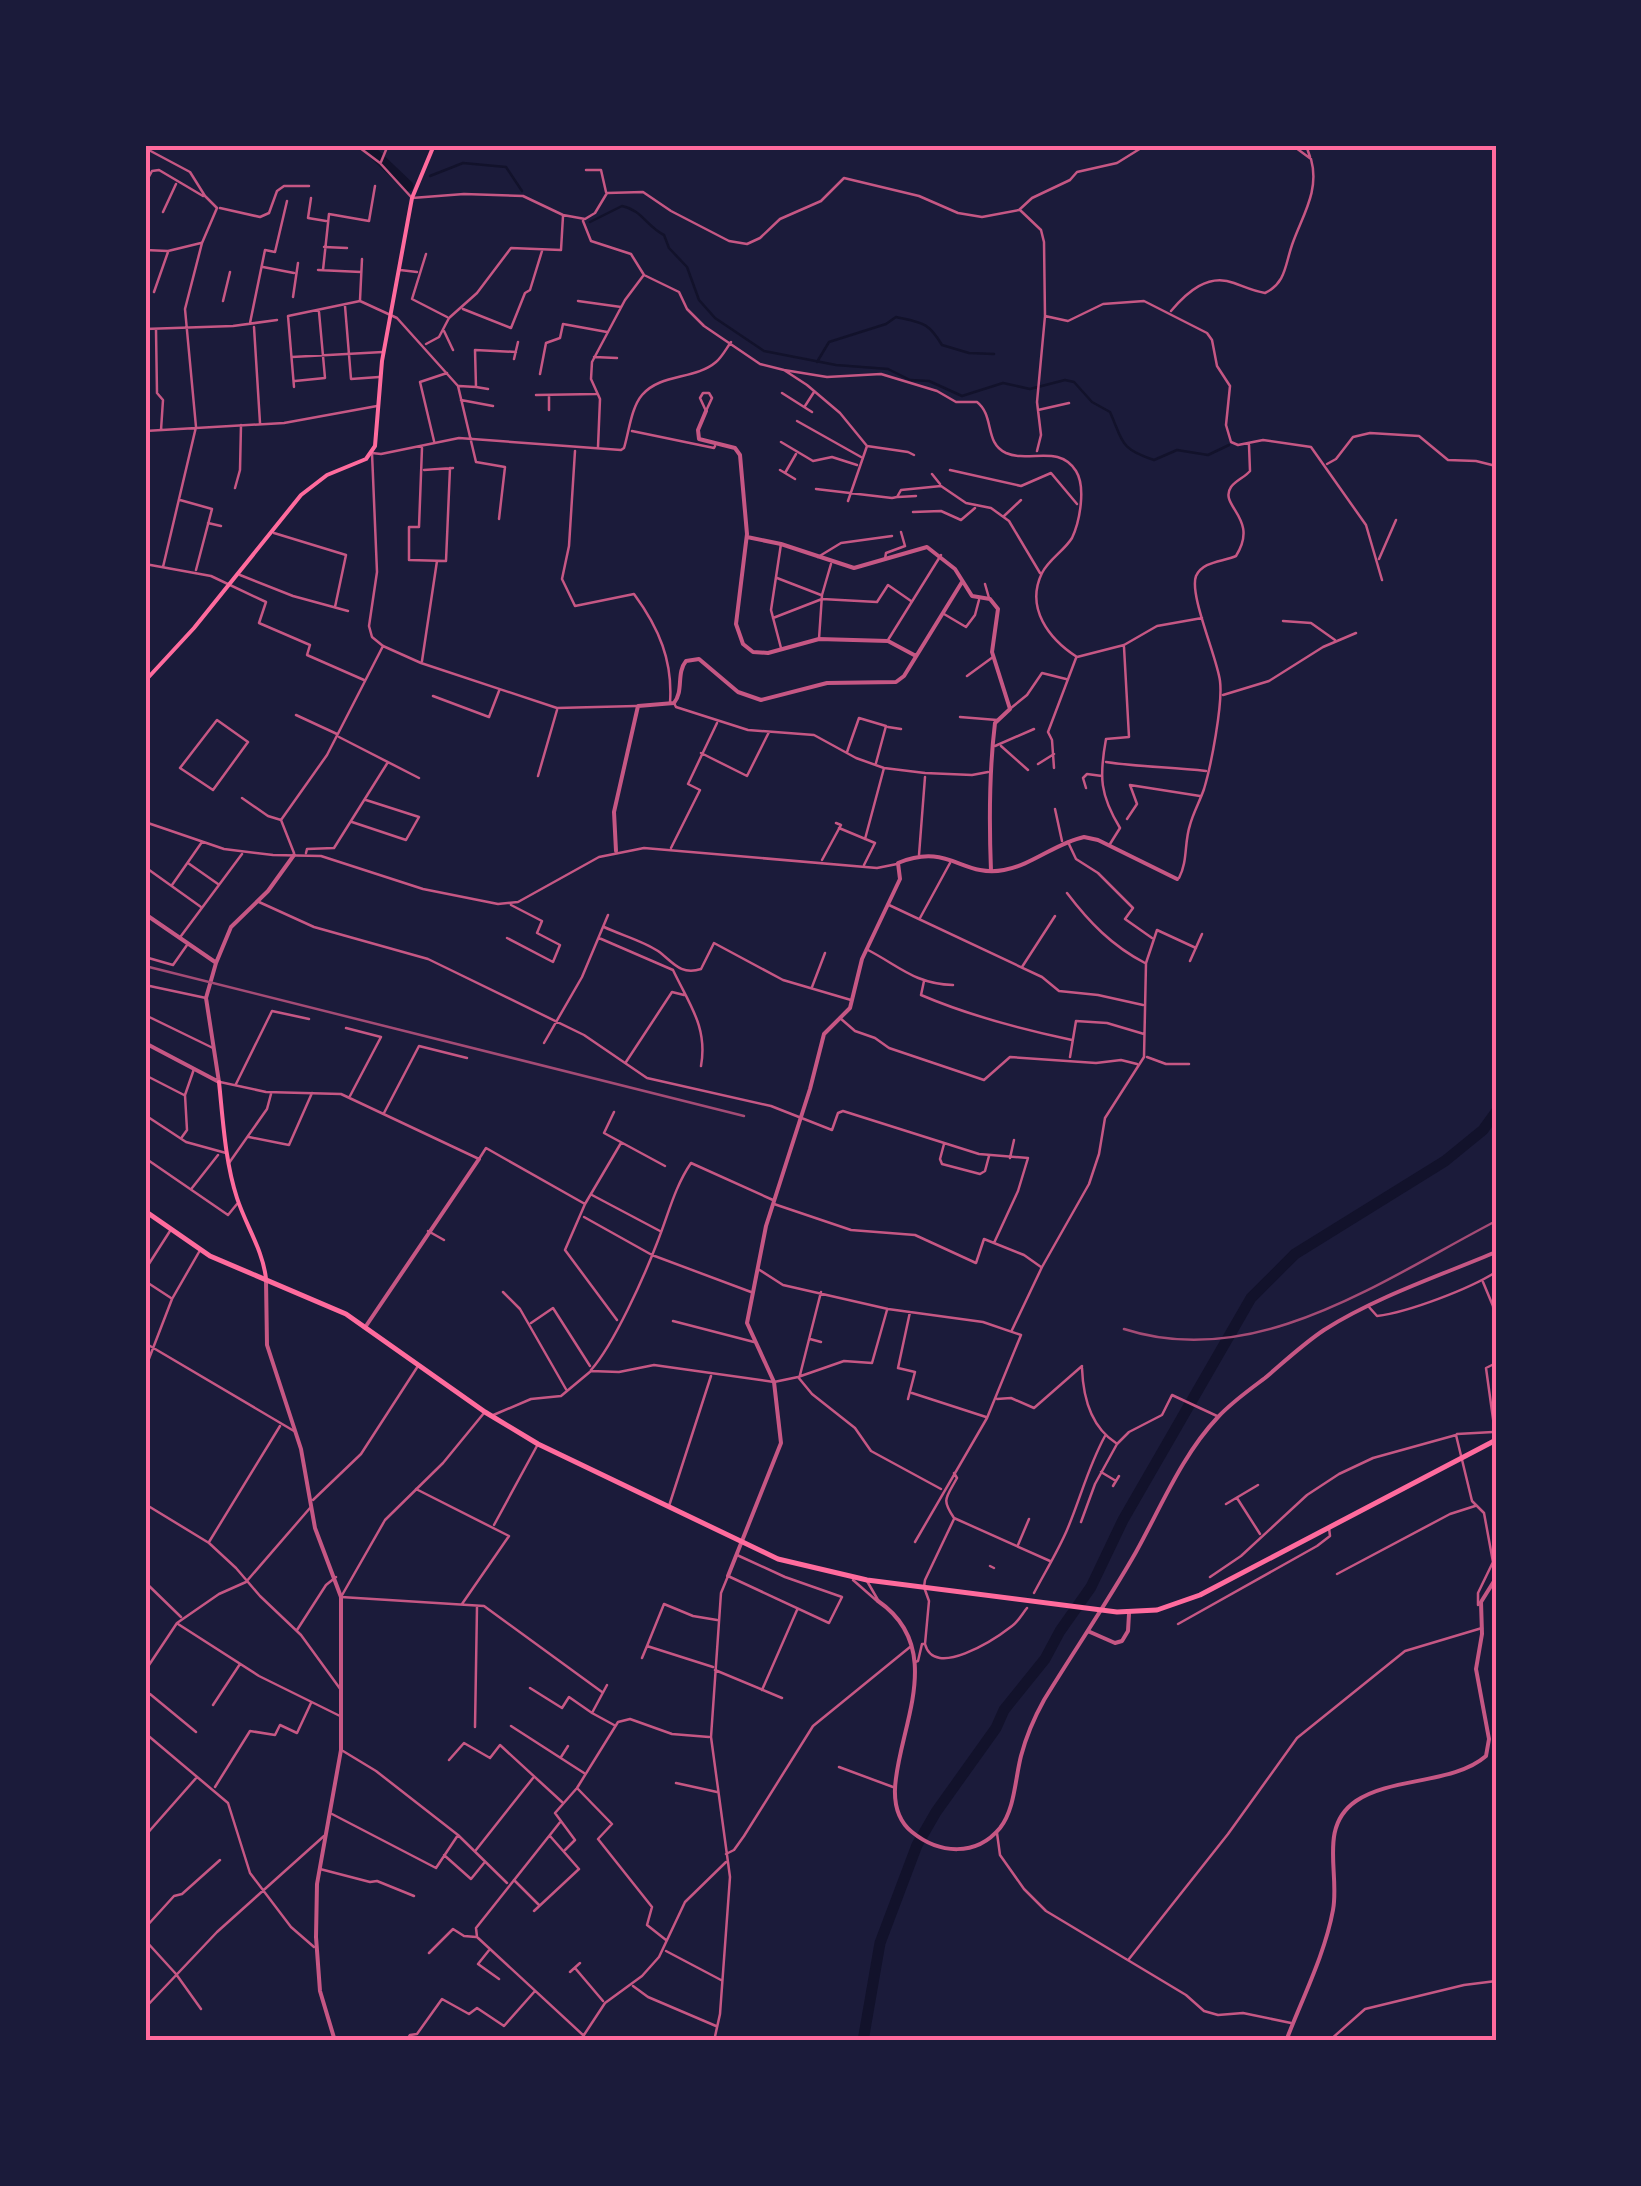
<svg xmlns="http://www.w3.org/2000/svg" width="1641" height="2186" viewBox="0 0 1641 2186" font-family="Roboto,sans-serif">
<rect width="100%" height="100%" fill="#1b1b3a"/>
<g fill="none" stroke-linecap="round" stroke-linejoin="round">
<path stroke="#12122b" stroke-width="2.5" d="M430,176L463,163L506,167L522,191
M590,222L622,206C642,210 647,227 664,235L669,248L687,267L699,300L715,318L764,351L836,365L888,369L910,380L929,381L962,396L1003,383L1030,389L1065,380L1074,382L1092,402L1110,412C1123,441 1119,449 1154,460L1177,450L1208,455L1229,445
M817,362L829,342L886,324L896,317C923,323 928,322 942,345L969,353L994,354"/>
<path stroke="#12122b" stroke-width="11" d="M365,145L408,186
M863,2041L880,1943L917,1845L936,1812L996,1728L1004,1710L1045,1659L1060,1631L1091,1587L1123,1520L1251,1298L1295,1254L1445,1161L1483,1130L1496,1112"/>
<path stroke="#c65784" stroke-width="2.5" d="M356,145L380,163L412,198L464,194L523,196L563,215L585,219L595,213L607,193L643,192L671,211L729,241L747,244L760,238L780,219L821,201L844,178L919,196L958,213L982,217L1019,210L1032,198L1070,180L1077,172L1117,163L1146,145
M1306,145L1310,157
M145,148L190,172L205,196L217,208L202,243L185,309L196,427L163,567
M381,162L388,145
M586,170H601L606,192
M145,184L152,171L159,170L203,196
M311,198L308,218L326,221
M220,208L260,217L269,213L277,191L284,186H309
M1020,210L1041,230L1044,242L1045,316L1037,402L1041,435L1037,451
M163,212L176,184
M583,221L591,241L631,254L644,275L679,292L687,309L704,326L760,364L784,370L807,385L840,413L867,446L848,501
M324,247L347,248
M145,250L168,251L201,243
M426,254L412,299L447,317
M263,267L294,273
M318,270L361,272
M323,270L329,214L369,221L375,186
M400,270L417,272
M154,292L168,252
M293,297L298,263
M360,300L362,259
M223,301L230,272
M578,301L621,307
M345,306L351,379L379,377
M463,309L511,328L525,293L530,290L542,251
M1171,311C1187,292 1208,273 1234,283C1245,287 1253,291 1265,293C1286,283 1285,265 1292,245C1302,216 1320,191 1311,159L1292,145
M1045,316L1068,321L1103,304L1144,301L1207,333L1212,340L1217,366L1230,386L1226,425L1231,442L1238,445L1263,440L1311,447L1366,525L1382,580
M250,323L265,250L275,252L287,201
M254,327L260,423
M145,329L233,326L277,320
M156,330L157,393L163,400L161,430
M444,331L453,350
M426,344L439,337L449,318L477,293L511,248L561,250L563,216
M292,357L383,352
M594,357L617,358
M514,359L518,342
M784,370L827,377L881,374L937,391L956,402H977C995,416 984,443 1006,453C1030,463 1059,444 1076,471C1086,487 1080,521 1072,538C1064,551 1049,559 1042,573C1025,608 1049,639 1077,657L1124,645L1157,626L1202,618
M540,374L546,343L560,338L563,324L607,332
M295,381L325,378L319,312
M459,386L476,387L475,350L516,352
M294,387L288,316L360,301L397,318L458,386L476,462L505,467L499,519
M476,387L488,389
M703,393H709L712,398L706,411L700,398Z
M782,393L812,412
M536,395L596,394
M461,400L493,406
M805,406L814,392
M549,410V396
M1038,410L1069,403
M797,421L861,457
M145,431L284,423L377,406
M632,431L714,448L715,446
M434,441L420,382L447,373
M781,442L813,461L832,457L857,465
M867,446L908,452L914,455
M598,447L600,399L591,379L592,362L625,300L643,276
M422,448L419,527H409V560L446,561L450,468
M575,451L569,546L562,579L575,606L634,594C659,628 673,661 670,703
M1327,464L1336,459L1353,437L1370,433L1419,436L1448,460L1476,461L1496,466
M424,470L453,468
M780,470L795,479
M950,470L1021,486L1051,473L1077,504
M785,473L796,454
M932,474L940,484
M235,488L240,470L241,425
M816,489L892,498L897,497L901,490L941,486L966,503L991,508L1009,521L1040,573
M898,497L916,496
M180,500L212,509L196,570
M913,512L941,511L961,520L975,508
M1004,516L1021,500
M208,523L221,526
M274,533L346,555L335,607
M781,544L771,610L781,648
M818,557L841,543L892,536
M885,559L886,553L905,546L901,532
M1379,559L1396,520
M145,564L211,576L266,602L259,623L310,645L307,655L364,680
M240,575L293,596L348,611
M777,578L821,595
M985,584L989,598
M944,614L966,627L975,615L979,600
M773,618L822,599L877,602L888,585L911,601
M1283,621L1311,623L1335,640
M819,639L822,595L831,564
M888,640L941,555
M422,661L437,561
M967,676L993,657
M1223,695L1269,681L1323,647L1356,633
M433,696L489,717L499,691
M674,703L676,707L748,730L814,735L856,758L884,768L925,773L972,775L988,772
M636,706L557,708L421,663L383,646L372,637L369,626L377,572L372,453L381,454L459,438L621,450L624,448C629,432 631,408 642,395C661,373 695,380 716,362C722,357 726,349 731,342
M1011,708L1027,695L1042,673L1066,679
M296,715L337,734
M960,717L997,720
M217,720L248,742L213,790L180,768Z
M888,727L901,729
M339,737L419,778
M995,746L1034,729
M1001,746L1028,770
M847,752L859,718L886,726L876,763
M701,753L747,776L769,732
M1106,762C1139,767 1172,767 1206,771
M1038,764L1054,754
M1054,768L1052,740L1048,732L1076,658
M538,776L557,710
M1086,788L1083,778L1087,774L1102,776
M242,798L268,816L281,820L294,853
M1055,809L1062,841
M1127,819L1137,804L1130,785L1200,796
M281,820L327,755L383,646
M145,822L224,849L273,855L321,856L423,889L498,904L518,902L599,857L644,848L877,868L897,864
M352,822L406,840L419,817L366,800
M839,828L875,843L864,865
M865,839L884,768
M1068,842L1076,859L1098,873L1133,908L1125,919L1152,938
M1110,844L1120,828C1100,795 1099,777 1106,739L1129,737L1124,647
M671,848L700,790L688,784L717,723
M306,853L307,849L334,848L388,762
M919,855L925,777
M822,860L841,825L836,823
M188,863L218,884
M145,867L201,907
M1179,878C1188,861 1184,843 1190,825C1193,813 1200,801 1204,789C1211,766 1223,704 1220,681C1217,657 1189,595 1196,576C1203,561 1222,562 1236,556C1260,518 1218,506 1231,487C1235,481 1245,477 1250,471L1249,445
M172,885L202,842
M1067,893C1089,922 1112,946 1145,963
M259,902L314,927L428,959L584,1035L647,1078L771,1106L832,1130L838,1113L843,1111L979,1154L1028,1158L1018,1191L994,1243
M889,905L1042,977L1059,991L1098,995L1143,1005
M920,918L950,863
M604,927C621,935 643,941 658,951C672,961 680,976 701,969L714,943L783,980L851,1000
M181,936L242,854
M507,938L553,962L560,945L537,933L542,921L511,905
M599,938L673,970C689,1004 708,1027 701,1066
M868,950C899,966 915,984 953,985
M145,957L173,965L187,945
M1190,961L1202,934
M1022,967L1055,916
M924,981L921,995C970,1016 1020,1029 1072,1040
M145,985L206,998
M812,987L825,953
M145,1015L213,1048
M840,1018L855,1031L875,1038L889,1048L984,1080L1010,1057L1096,1063L1121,1060L1137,1064
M346,1028L381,1037L350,1096
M544,1043L582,977L608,915
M1070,1057L1076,1021L1107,1023L1144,1034
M1147,1057L1166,1064H1189
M626,1062L672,992L684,995
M145,1075L184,1095
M220,1082L266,1092L341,1094L479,1159L486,1148L585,1204
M236,1084L272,1011L309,1019
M614,1112L604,1133L665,1166
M384,1113L419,1046L467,1058
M145,1115L186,1142L226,1153
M182,1137L187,1130L185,1095L194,1069
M249,1137L289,1145L312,1093
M944,1144L940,1159L942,1164L980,1174L985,1171L989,1156
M145,1158L228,1215L237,1204
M1010,1158L1014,1140
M229,1163L267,1109L271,1094
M192,1188L218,1155
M592,1195L660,1231
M774,1204L851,1230L915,1235L976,1263L984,1239L1024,1255L1041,1267
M584,1217L652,1255L751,1292
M428,1231L444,1240
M758,1269L783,1285L888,1309L983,1322L1021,1335L987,1418L915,1542
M145,1270L170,1231
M145,1281L171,1298
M1483,1282L1493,1306L1496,1331
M503,1292L520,1309L567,1391
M1369,1307L1377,1316C1409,1312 1469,1289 1496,1272
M617,1320L565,1250L585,1204L621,1143
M673,1321L754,1342
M531,1323L553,1308L590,1366
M1012,1330L1042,1267L1089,1184L1099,1154L1105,1118L1144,1057L1146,963L1157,930L1196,948
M810,1339L821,1342
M145,1343L294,1431
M1082,1368C1083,1396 1091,1427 1116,1443
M145,1369L172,1299L199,1252
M591,1370C614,1344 644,1277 657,1243C668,1216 674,1188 691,1163L773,1200
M800,1375L821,1292
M798,1377L844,1361L872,1363L887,1310
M912,1393L986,1417
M908,1399L915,1372L898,1368L910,1312
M997,1399L1011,1398L1034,1408L1082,1366
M484,1413L443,1463L385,1520L341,1597L484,1606L602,1692
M491,1416L531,1399L561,1396L591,1371L619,1372L654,1365L774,1382L798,1377L812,1394L855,1428L871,1451L941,1489
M1495,1433L1486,1368L1496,1363
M1457,1434L1493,1432
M1101,1472L1116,1481
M954,1473L957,1478C946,1498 941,1499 954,1518L1050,1561
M1113,1486L1119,1476
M416,1489L509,1536L462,1604
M1237,1498L1260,1534
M313,1500L361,1454L418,1366
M145,1504L209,1543L236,1568L260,1596L301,1635L341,1690
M1226,1504L1258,1485
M669,1506L711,1376
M1081,1522L1095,1484L1117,1444L1129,1432L1162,1415L1172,1395L1217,1416
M494,1525L538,1444
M209,1542L280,1426
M1018,1545L1029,1519
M990,1566L994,1568
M1337,1574L1450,1514L1475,1506
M1210,1577L1241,1556L1307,1495L1339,1474L1373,1458L1456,1435L1472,1501L1484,1513L1493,1562L1478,1593V1605
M853,1580L877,1601
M867,1581L878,1600
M145,1582L181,1617
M1034,1593C1045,1572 1058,1551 1067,1530C1081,1497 1088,1467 1105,1436
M178,1624L259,1676L340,1716
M1178,1624L1317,1546L1330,1536L1329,1528
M297,1630L326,1585L336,1577
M925,1644C934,1679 994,1640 1012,1626C1018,1622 1022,1614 1027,1608
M642,1658L647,1646
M915,1662L918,1661L922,1644H925L929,1601L924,1587L925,1580L954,1519
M713,1667L647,1646L664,1604L693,1616L717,1620
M715,1670L782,1698
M145,1671L177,1623L219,1594L246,1582L310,1508
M607,1685L592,1713L614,1725
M530,1688L562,1708L569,1697L592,1713
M762,1690L797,1610
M145,1700L150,1694L196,1732
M213,1705L240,1664
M511,1726L584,1773
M475,1727L477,1607
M145,1733L228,1803L250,1873L291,1927L314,1947
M343,1751L376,1771L458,1835L507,1883
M561,1757L568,1746
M449,1760L464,1743L490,1758L500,1745L562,1802
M839,1767L893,1787
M676,1783L717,1792
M215,1787L250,1731L275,1735L280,1725L297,1733L311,1703
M577,1788L612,1824L598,1839L652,1907L647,1925L666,1940
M332,1814L436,1868L458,1835
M561,1821L476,1928L477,1937L583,2035
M997,1833L1000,1855L1024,1889L1046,1911L1186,1995L1204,2011L1218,2015L1243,2013L1291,2023
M145,1836L197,1777
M476,1850L533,1778
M565,1850L575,1840L555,1813L577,1788L618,1722L630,1719L672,1734L709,1737
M726,1854L734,1850L744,1836L813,1726L910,1647
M444,1855L471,1879L484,1863
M320,1869L370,1882L377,1881L414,1896
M514,1880L539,1905
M534,1911L579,1869L550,1836
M145,1928L174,1896L182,1894L220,1860
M145,1940L176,1974L201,2009
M490,1949L478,1964L499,1979
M666,1951L721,1980
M429,1953L453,1929L464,1936L476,1937
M1129,1959L1228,1834L1297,1738L1405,1651L1482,1628
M575,1968L603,2001
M570,1972L580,1963
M633,1986L648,1997L716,2026
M145,2008L217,1932L324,1836
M406,2041L410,2035L417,2034L442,1999L469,2014L477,2008L504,2026L535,1991
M580,2041L605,2003L642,1976L659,1957L685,1902L726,1862
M714,2041L720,2014L730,1877L711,1737L721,1593L728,1576L829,1623L842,1597L785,1577L737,1555
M1329,2041L1365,2009L1464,1985L1496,1981"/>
<path stroke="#c65784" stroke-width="4" d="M706,411L698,430L699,439L735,448L740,455L747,534L736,624L743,644L753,652L768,653L819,639L888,641L916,656
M747,537L781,544L854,568L927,547L955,569L972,596L990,599L998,609L992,652L1010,709L995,723C989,772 989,821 991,871
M616,851L614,812L638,706L674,703C684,691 676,673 686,661L699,659L738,692L761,700L827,683L896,682L904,676L962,582
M145,914L215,962
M145,1043L219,1082
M219,1082L206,998L216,963L231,927L268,891L294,855
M266,1280L267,1345L301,1449L315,1528L341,1597V1750L317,1884L316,1937L320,1991L335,2041
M366,1326L479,1159
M728,1576L781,1443L774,1382L747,1323L766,1226L810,1089L824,1034L850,1008L862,959L900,879L898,863C949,842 962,878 1004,870C1032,865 1056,843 1084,837L1098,840L1177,879
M878,1601C970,1664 854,1785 912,1832C939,1854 976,1857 1000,1828C1015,1809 1015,1779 1021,1756C1026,1737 1034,1718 1044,1700C1074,1651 1107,1603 1136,1552C1161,1507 1182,1455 1218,1417C1232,1402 1249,1390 1265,1378C1284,1362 1303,1344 1324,1330C1376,1297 1439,1276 1496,1252
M1090,1632L1115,1643L1122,1641L1128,1631L1129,1614
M1286,2041C1302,1999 1325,1954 1333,1910C1340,1873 1318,1827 1356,1801C1391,1777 1454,1784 1486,1756L1489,1739L1476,1669L1482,1634L1481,1602L1496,1578"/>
<path stroke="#ff6b9d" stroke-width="4" d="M145,681L194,628L301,495L327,475L366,459L375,446L382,361L412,198L434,145
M219,1082C223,1120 225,1161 237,1198C246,1226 263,1250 266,1279"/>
<path stroke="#ff6b9d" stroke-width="5" d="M145,1211L210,1256L346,1314L485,1412L538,1444L778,1559L867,1580L1117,1612L1157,1610L1200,1595L1496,1440"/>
<path stroke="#a44b75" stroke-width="2.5" d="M145,966L744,1116
M1124,1329C1256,1372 1384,1279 1496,1221"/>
</g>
<rect width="1641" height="2186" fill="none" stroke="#1b1b3a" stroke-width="295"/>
<rect x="148" y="148" width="1346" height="1890" fill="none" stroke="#ff6b9d" stroke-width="4"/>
</svg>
